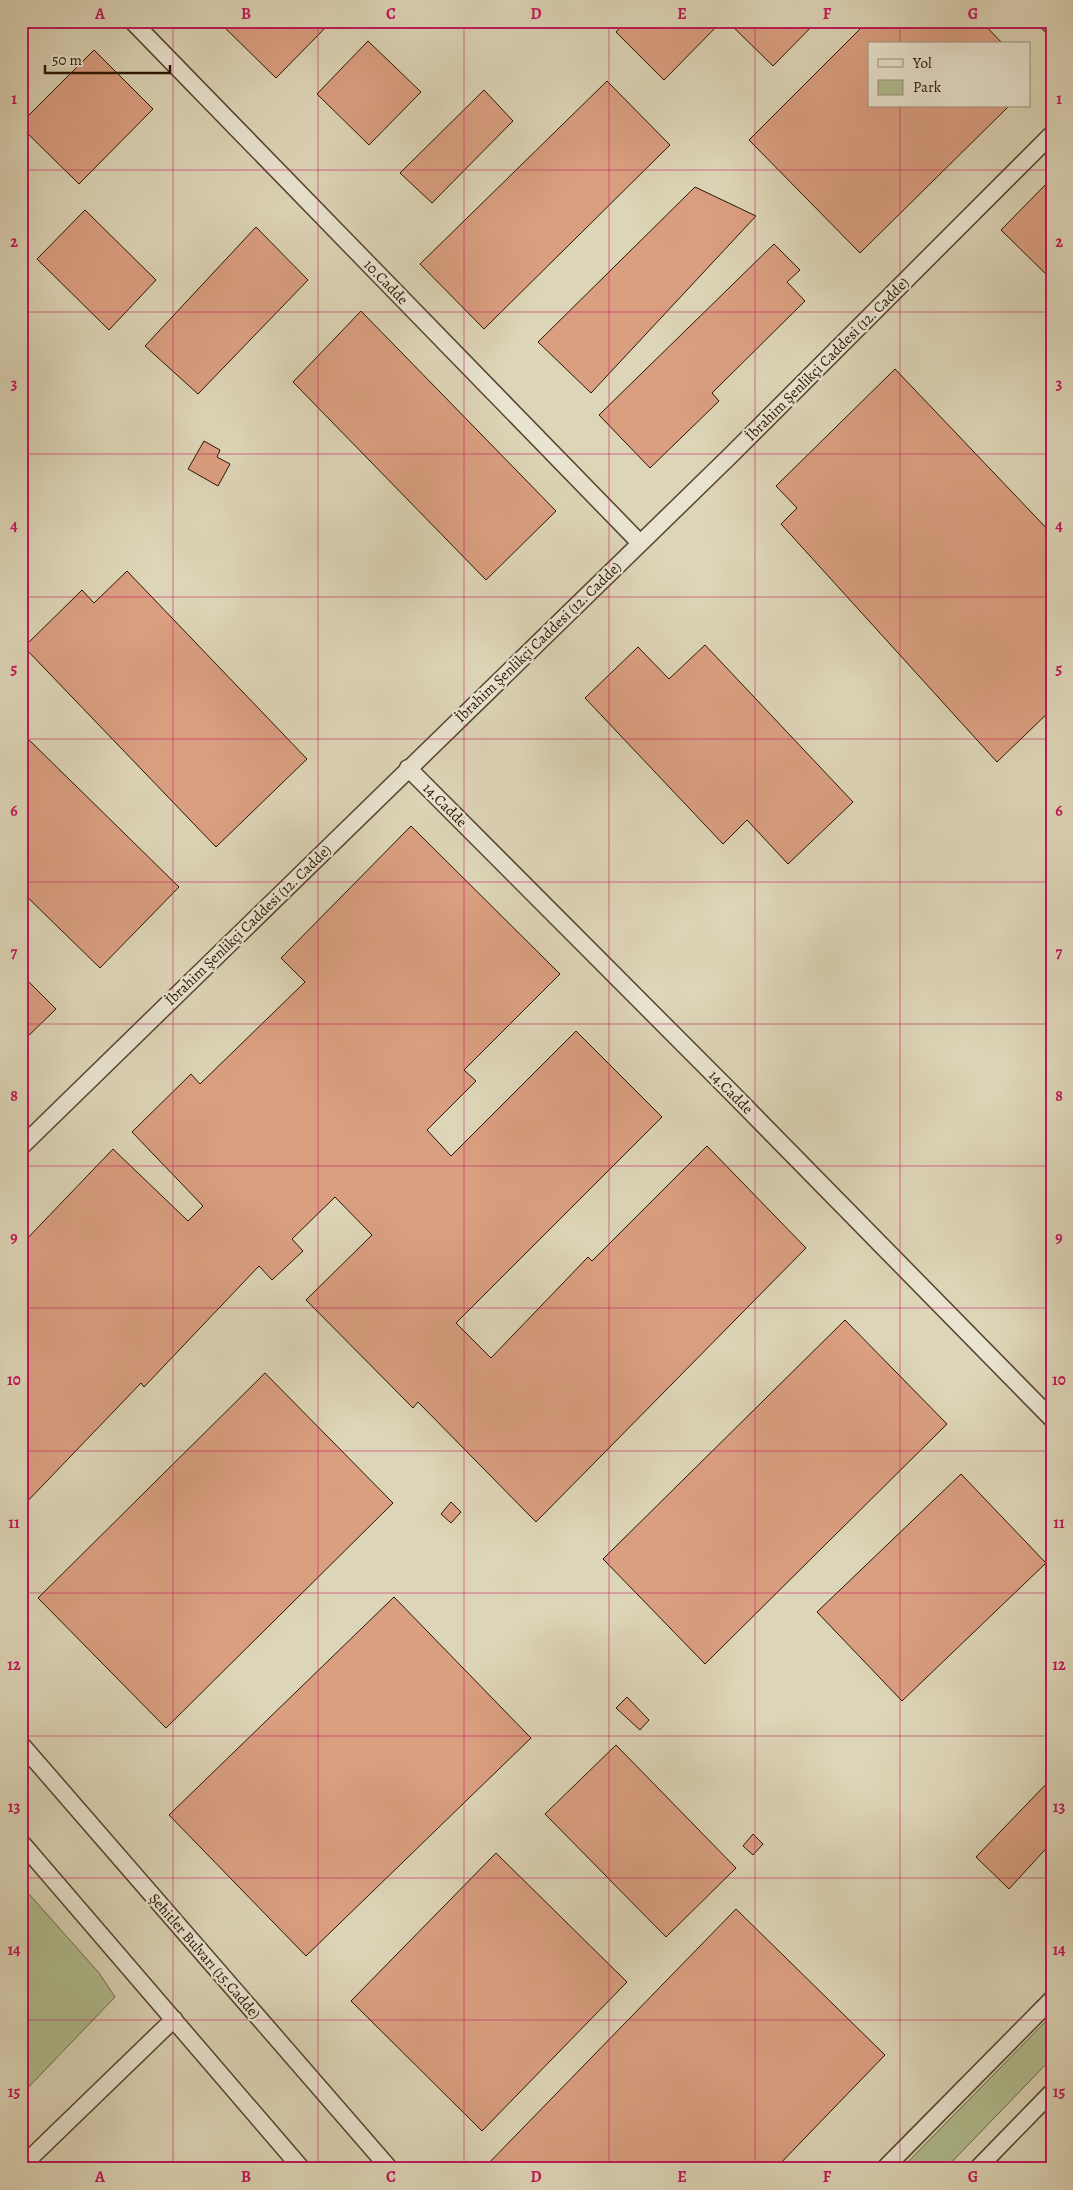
<svg xmlns="http://www.w3.org/2000/svg" width="1073" height="2190" viewBox="0 0 1073 2190" font-family="Alegreya,serif">
<rect width="100%" height="100%" fill="#ddd5b7"/>
<filter id="stains"><feTurbulence type="fractalNoise" baseFrequency=".004" numOctaves="4"/><feColorMatrix values="0 0 0 0 .2 0 0 0 0 .09 0 0 0 0 .02 0 0 0 .5 -.17"/></filter>
<radialGradient id="worn" r=".72"><stop offset=".6" stop-color="#630" stop-opacity="0"/><stop offset="1" stop-color="#630" stop-opacity=".3"/></radialGradient>
<path fill="#b0bd8f" stroke="#6c6948" d="M21,1885L99,1973L115,1997L21,2095Z
M1052,2015V2058L945,2169H901Z"/>
<path fill="#da9f81" stroke="#281500" d="M218,21H332L276,78Z
M626,21H722L664,80L616,32Z
M727,21H817L773,66Z
M868,21H981L1003,44H869V106H1009L860,253L749,140Z
M368,41L421,92L369,145L317,94Z
M94,50L153,109L79,184L21,127V123Z
M607,81L670,145L484,329L420,264Z
M484,90L513,121L432,203L400,173Z
M1052,178V280L1001,230Z
M695,187L756,216L591,393L538,342Z
M85,210L156,280L109,330L37,259Z
M256,227L308,280L198,394L145,346Z
M774,244L800,270L787,282L805,301L712,393L719,401L650,468L599,415Z
M361,311L556,511L486,580L293,382Z
M895,369L1052,534V709L997,762L781,524L797,508L776,486Z
M204,441L220,450L217,457L230,464L218,486L188,469Z
M127,571L307,759L216,847L24,647L82,590L94,603Z
M705,645L853,802L788,864L747,820L723,844L585,698L638,647L669,679Z
M21,732L179,887L100,968L21,891Z
M411,826L560,974L464,1070L476,1081L427,1130L451,1156L576,1031L662,1117L456,1323L491,1358L588,1257L592,1261L707,1146L806,1248L536,1522L418,1402L413,1408L306,1300L372,1235L335,1197L292,1239L303,1251L272,1280L259,1266L144,1387L141,1383L21,1508V1245L113,1149L188,1221L203,1206L132,1132L191,1074L200,1084L305,982L281,958Z
M21,974L56,1009L21,1043Z
M845,1320L947,1424L705,1664L603,1559Z
M265,1373L393,1503L166,1728L38,1598Z
M961,1474L1046,1563L902,1701L817,1612Z
M451,1502L461,1512L451,1523L441,1514Z
M394,1597L531,1738L306,1956L169,1815Z
M627,1697L649,1720L640,1730L616,1708Z
M616,1745L736,1868L666,1937L545,1814Z
M1052,1778V1842L1009,1889L976,1857Z
M753,1834L763,1844L753,1855L743,1846Z
M496,1853L627,1982L482,2131L351,2001Z
M736,1909L885,2055L775,2169H483Z"/>
<g fill="none" stroke-linecap="round" stroke-linejoin="round">
<g stroke="#55452e" stroke-width="19">
<path id="street" d="M132,21L640,543
M1047,21L1052,26
M408,768L731,1092L1052,1419
M21,1147L731,455L1052,134
M21,1744L390,2169
M21,1842L302,2169
M21,2167L174,2019
M884,2169L1052,1999
M977,2169L1052,2092"/>
</g>
<use href="#street" stroke="#e9e4d0" stroke-width="16"/>
</g>
<path fill="none" stroke="#c2185b" stroke-width="1" stroke-opacity="0.55" d="M173,21V2169M318,21V2169M464,21V2169M609,21V2169M755,21V2169M900,21V44M900,106V2169M21,170H1052M21,312H1052M21,454H1052M21,597H1052M21,739H1052M21,882H1052M21,1024H1052M21,1166H1052M21,1308H1052M21,1451H1052M21,1593H1052M21,1736H1052M21,1878H1052M21,2020H1052"/>
<g text-anchor="middle" dominant-baseline="central" stroke-width="4.5" stroke-linejoin="round" paint-order="stroke">
<g font-size="15" fill="#281500" stroke="#e9e4d0">
<text transform="translate(386 282) rotate(46)">10.Cadde</text>
<text transform="translate(827 359) rotate(-45)">İbrahim Şenlikçi Caddesi (12. Cadde)</text>
<text transform="translate(538 642) rotate(-44)">İbrahim Şenlikçi Caddesi (12. Cadde)</text>
<text transform="translate(445 805) rotate(45)">14.Cadde</text>
<text transform="translate(248 925) rotate(-44)">İbrahim Şenlikçi Caddesi (12. Cadde)</text>
<text transform="translate(731 1092) rotate(45)">14.Cadde</text>
<text transform="translate(205 1956) rotate(49)">Şehitler Bulvarı (15.Cadde)</text>
</g>
</g>
<rect width="1073" height="2190" fill="none" stroke="#ddd5b7" stroke-width="55"/>
<rect x="868" y="42" width="162" height="65" fill="#e9e4d0" stroke="#9c917d"/>
<rect x="878" y="59" width="25" height="8" fill="#e9e4d0" stroke="#9c917d"/>
<text x="913" y="68" font-size="15" fill="#281500">Yol</text>
<rect x="878" y="80" width="25" height="15" fill="#b0bd8f" stroke="#9c917d"/>
<text x="913" y="92" font-size="15" fill="#281500">Park</text>
<path d="M45 65v8h125v-8" fill="none" stroke="#281500" stroke-width="2.5"/>
<text x="52" y="65" font-size="15" fill="#281500" stroke="#e9e4d0" stroke-width="4" paint-order="stroke">50 m</text>
<rect x="28" y="28" width="1018" height="2134" fill="none" stroke="#c2185b" stroke-width="2"/>
<g font-size="16" text-anchor="middle" font-weight="bold" fill="#c2185b">
<text x="100" y="19">A</text>
<text x="246" y="19">B</text>
<text x="391" y="19">C</text>
<text x="536" y="19">D</text>
<text x="682" y="19">E</text>
<text x="827" y="19">F</text>
<text x="973" y="19">G</text>
<text x="14" y="104">1</text>
<text x="1059" y="104">1</text>
<text x="14" y="247">2</text>
<text x="1059" y="247">2</text>
<text x="14" y="389">3</text>
<text x="1059" y="389">3</text>
<text x="14" y="531">4</text>
<text x="1059" y="531">4</text>
<text x="14" y="674">5</text>
<text x="1059" y="674">5</text>
<text x="14" y="816">6</text>
<text x="1059" y="816">6</text>
<text x="14" y="958">7</text>
<text x="1059" y="958">7</text>
<text x="14" y="1101">8</text>
<text x="1059" y="1101">8</text>
<text x="14" y="1243">9</text>
<text x="1059" y="1243">9</text>
<text x="14" y="1385">10</text>
<text x="1059" y="1385">10</text>
<text x="14" y="1528">11</text>
<text x="1059" y="1528">11</text>
<text x="14" y="1670">12</text>
<text x="1059" y="1670">12</text>
<text x="14" y="1812">13</text>
<text x="1059" y="1812">13</text>
<text x="14" y="1955">14</text>
<text x="1059" y="1955">14</text>
<text x="14" y="2097">15</text>
<text x="1059" y="2097">15</text>
<text x="100" y="2182">A</text>
<text x="246" y="2182">B</text>
<text x="391" y="2182">C</text>
<text x="536" y="2182">D</text>
<text x="682" y="2182">E</text>
<text x="827" y="2182">F</text>
<text x="973" y="2182">G</text>
</g>
<rect width="100%" height="100%" filter="url(#stains)"/>
<rect width="100%" height="100%" fill="url(#worn)"/>
</svg>
